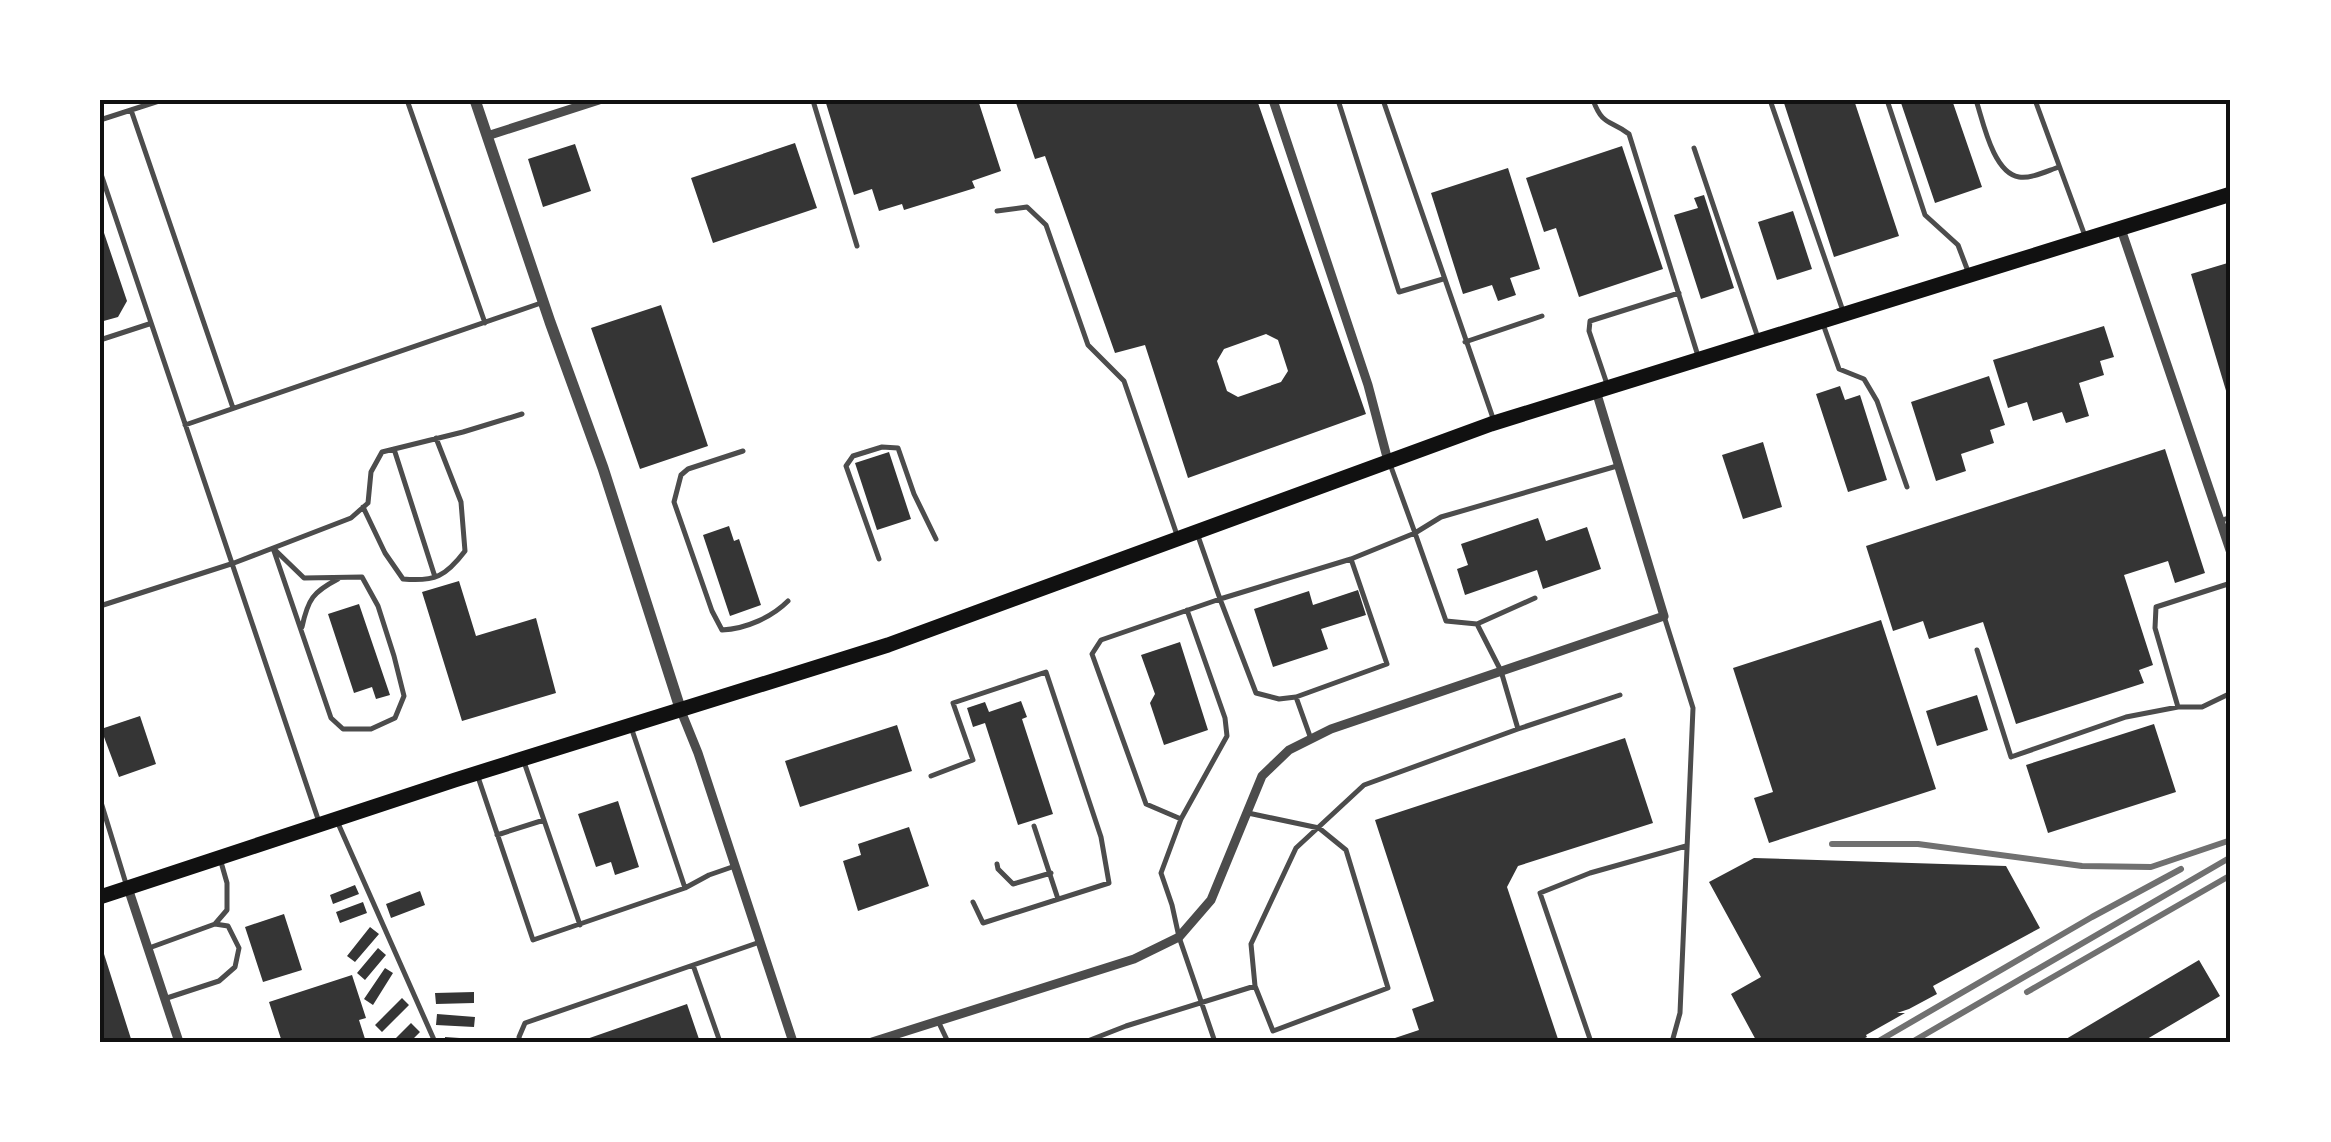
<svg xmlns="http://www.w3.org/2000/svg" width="2331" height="1142" viewBox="0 0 2331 1142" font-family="Mulish,sans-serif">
<rect width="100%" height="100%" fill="#fff"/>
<path fill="#353535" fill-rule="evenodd" d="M825,100H978L1001,171L972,181L975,188L904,210L902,204L879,211L872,189L854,195Z
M1015,100H1257L1366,414L1188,478L1145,345L1115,353L1045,156L1035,159ZM1266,334L1278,340L1288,371L1281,382L1238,397L1227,391L1217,361L1224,349Z
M1783,100H1854L1899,236L1834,257Z
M1900,100H1952L1982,187L1935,203Z
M795,143L817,208L713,243L691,178Z
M575,144L591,191L543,207L528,159Z
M1622,146L1663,269L1579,297L1556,228L1544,232L1526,178Z
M1508,168L1540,269L1510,278L1516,295L1498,301L1492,285L1463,294L1431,193Z
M1704,195L1734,288L1701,299L1674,215L1698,208L1694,198Z
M1793,211L1812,269L1777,280L1758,222Z
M100,221L127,301L118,317L100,322Z
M2231,262V404H2230L2191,274Z
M661,305L708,446L640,469L591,328Z
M2104,326L2114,357L2100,361L2104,375L2079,383L2089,416L2066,423L2062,412L2033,421L2027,402L2008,408L1993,360Z
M1989,376L2005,425L1990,430L1994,443L1961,454L1966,471L1936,481L1911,402Z
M1840,386L1845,400L1860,395L1887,480L1848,492L1816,394Z
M1763,442L1782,507L1743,519L1722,455Z
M2165,449L2205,573L2175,583L2168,561L2124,575L2153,665L2139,670L2144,683L2016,724L1983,622L1929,639L1923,621L1893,631L1866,546Z
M889,452L911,519L877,530L855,463Z
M1538,518L1546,541L1587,527L1601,569L1543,589L1537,570L1465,595L1457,569L1468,565L1461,544Z
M729,526L734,541L739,539L761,605L730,616L703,535Z
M459,581L476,636L536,618L556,693L462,721L422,592Z
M1358,590L1366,615L1321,629L1328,649L1273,667L1254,609L1309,591L1313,605Z
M359,604L390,695L376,699L372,687L354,693L328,614Z
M1881,620L1936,789L1769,843L1754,798L1773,792L1733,668Z
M1180,642L1208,730L1164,745L1150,703L1155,694L1141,655Z
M1977,695L1988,730L1937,746L1926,711Z
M1021,701L1027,717L1022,719L1053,814L1018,825L985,723L973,727L967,708L985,702L989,712Z
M140,716L156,764L119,777L101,729Z
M2154,724L2176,792L2048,833L2026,765Z
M897,725L912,771L800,807L785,761Z
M1625,738L1653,823L1518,866L1507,887L1559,1042H1383L1419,1030L1412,1009L1434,1001L1375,820Z
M618,801L639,867L615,875L611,862L596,867L578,814Z
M909,827L929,886L858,911L843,861L861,855L858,844Z
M1754,858L2006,866L2040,928L1933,986L1937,994L1909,1009L1897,1013H1905L1866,1035L1867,1037L1857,1042H1757L1731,994L1761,977L1709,882Z
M355,885L359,894L333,904L330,895Z
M420,891L425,905L391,918L386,904Z
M363,902L367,913L340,923L336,912Z
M284,914L302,970L263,982L245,927Z
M370,927L379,934L355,962L347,956Z
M378,948L386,955L365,980L357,973Z
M104,954L132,1042H100V955Z
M2199,960L2220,996L2142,1042H2061Z
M385,968L393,973L373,1005L364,999Z
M352,975L366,1018L359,1020L366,1042H282L269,1002Z
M474,992V1003L436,1004L435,993Z
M402,998L409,1005L382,1032L375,1025Z
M687,1004L700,1042H581V1041Z
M437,1014L475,1017L474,1027L436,1025Z
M411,1023L420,1032L410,1042H392Z
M445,1037L474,1039V1042H445Z"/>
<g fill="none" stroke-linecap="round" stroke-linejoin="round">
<path stroke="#4c4c4c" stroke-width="5" d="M407,100L485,323
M1338,100L1399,292L1443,279
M1383,100L1494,421
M1593,100C1603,127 1610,119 1629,134L1698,356
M1770,100L1843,311
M1887,100L1925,215L1958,245L1969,274
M1976,100C1983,121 1993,173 2019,177C2031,179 2047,171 2059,167
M2035,100L2085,236
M814,104L857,246
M131,110L233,408
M100,120L162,100
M1694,148L1758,338
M100,171L319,822
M997,211L1027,207L1046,225L1088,345L1124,381L1177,535
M1823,324L1839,369L1864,379L1877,401L1907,487
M100,340L149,324
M1465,342L1542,316
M1608,387L1589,331L1590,321L1679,293
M185,425L541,303
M394,449L435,577
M743,451L688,469L681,475L674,502L712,611L722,630C746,629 772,617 788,601
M363,507L385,553L403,579C435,582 446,576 465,551L461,502L436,438
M2220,521L2231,517
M273,548L304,578L362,577L378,606L394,656L404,696L395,718L371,729H343L331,718Z
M879,559L846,466L853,456L882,447L898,448L914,494L936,539
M1351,559L1415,533L1390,464
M2231,583L2156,607L2155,628L2178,707H2202L2231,693
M100,606L234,563L351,518L368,503L371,472L382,452L463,432L522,414
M1187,610L1225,718L1227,736L1181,819L1161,873L1172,905L1179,937L1215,1042
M1664,616L1693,708L1680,1013L1672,1042
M1477,624L1535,598
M302,627C308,599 313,592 338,579
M1977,650L2011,757L2126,717L2178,707
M1296,697L1387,664L1351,559L1220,599L1256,693L1279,699L1296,697L1311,739
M1518,729L1620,695
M632,730L685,888
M524,762L580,925
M931,776L973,760L953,703L1046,672L1101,837L1109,883L983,923L973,902
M478,777L533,940L685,888L709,875L735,866
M100,799L127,887
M1181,819L1146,804L1092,654L1101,640L1220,599L1198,536
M337,821L435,1042
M1034,826L1058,899
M497,835L544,820
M997,864L998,869L1013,884L1051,873
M215,924L227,910V883L221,862
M149,948L215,924L228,926L239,948L235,967L219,981L167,998
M693,965L720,1042
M1255,986L1251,944L1296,848L1364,785L1518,729L1501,671L1477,624L1446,621L1415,533L1441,517L1617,466
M938,1021L948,1042
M520,1042L519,1037L525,1023L760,942
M1085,1042L1126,1026L1255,986L1273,1031L1388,988L1346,850L1319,828L1248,813
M1591,1042L1540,893L1590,873L1686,846"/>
<path stroke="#4c4c4c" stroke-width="9" d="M1273,100L1368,385L1388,461
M487,136L599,100
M2121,229L2231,553
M681,711L698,753L793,1042
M128,888L179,1042
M872,1042L1134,959L1179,937L1211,900L1262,776L1289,750L1331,729L1664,616L1596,391"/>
<path stroke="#4c4c4c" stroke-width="11" d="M475,100L550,322L603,468L681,711"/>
<path stroke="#111" stroke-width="15" d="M100,897L455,780L888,645L1491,424L2231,194"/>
<path stroke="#707070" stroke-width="6" d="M1832,844H1918L2082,866L2151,867L2231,840
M2027,992L2231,875
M1877,1042L2092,917L2181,869
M1912,1042L2231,857"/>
</g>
<rect width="2331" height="1142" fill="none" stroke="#ffffff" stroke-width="205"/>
<rect x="102" y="102" width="2126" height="938" fill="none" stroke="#111" stroke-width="4"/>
</svg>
